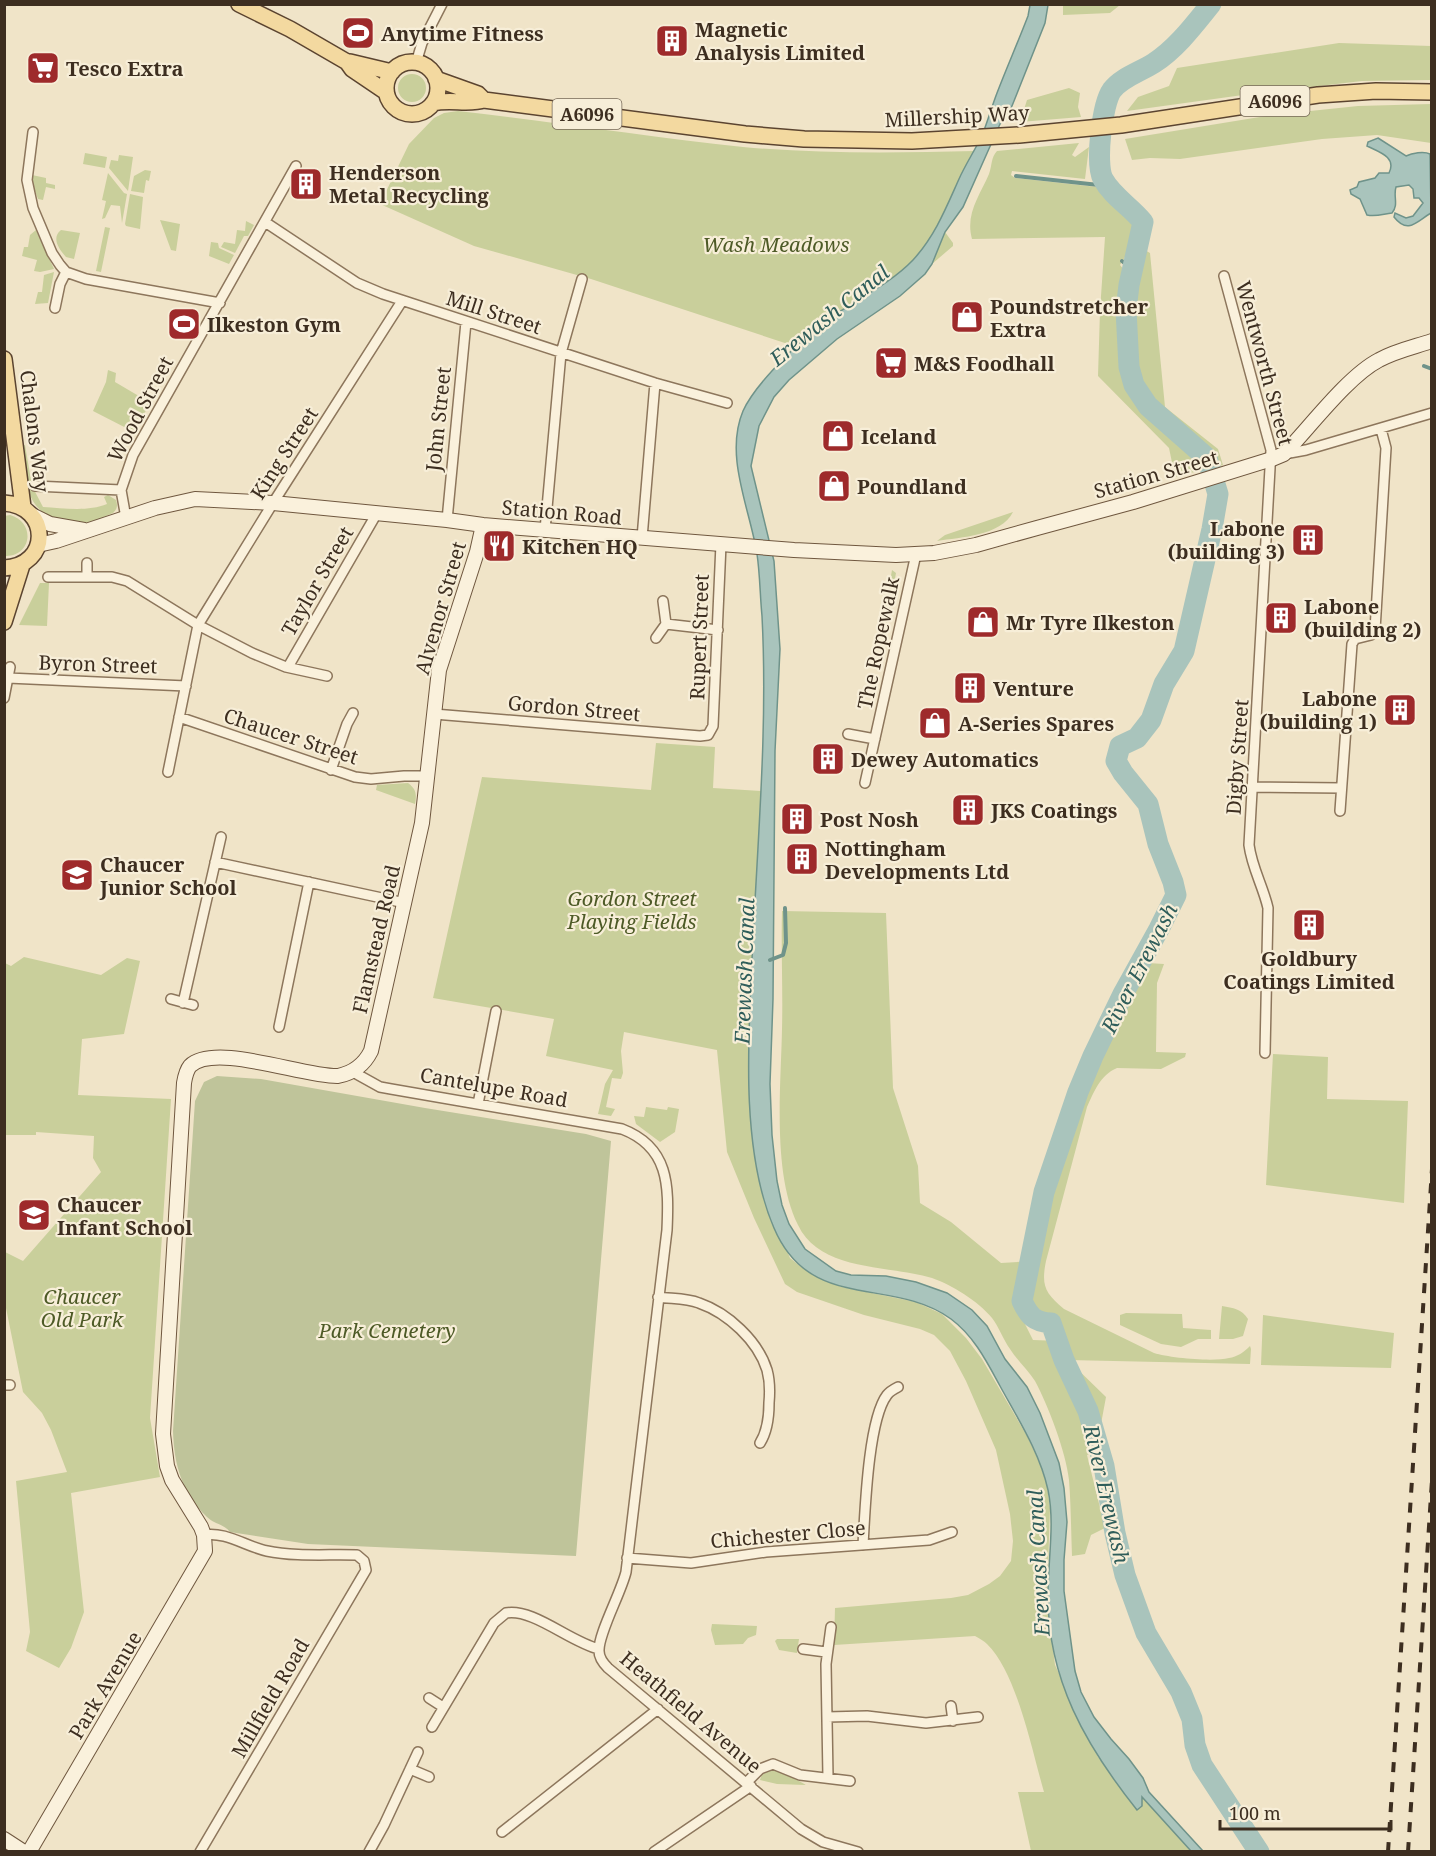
<svg xmlns="http://www.w3.org/2000/svg" width="1436" height="1856" viewBox="0 0 1436 1856" font-family="'Noto Serif',serif">
<rect width="100%" height="100%" fill="#f0e4c8"/>
<path fill="#c9cf9b" fill-rule="evenodd" d="M1063,5V4L1120,5L1110,13L1063,15Z
M1339,43L1431,46V80L1362,81L1243,95L1127,111L1138,97L1169,86L1177,68Z
M398 88a14 14 0 1 1 28 0a14 14 0 1 1-28 0Z
M1069,88L1080,93L1078,107L1081,117L1020,122L1027,100Z
M1431,104V143L1377,135L1322,139L1180,159L1150,158L1132,160L1125,139L1272,115L1358,106Z
M458,111C553,122 648,137 743,147C820,154 897,153 975,151C953,189 944,225 914,259C892,284 858,299 831,317C819,325 808,337 797,347L591,279L474,246L380,204L409,144L434,118L444,113Z
M1079,143L1072,155L1075,157L1089,147L1085,179L1012,171L1011,175L1015,178L1097,187L1103,190L1136,225L1130,261L1125,257L1120,265L1125,271C1120,304 1115,358 1132,388C1141,405 1156,416 1169,428C1182,440 1200,452 1206,469L1175,477L1169,448L1098,376L1100,311L1105,237L972,239C965,214 980,195 989,174C992,166 991,157 997,151Z
M85,153L107,157L105,168L83,164Z
M119,155L133,157L128,191L109,168L111,160L118,161Z
M145,170L151,171L149,181L146,180L144,193L131,191L134,176Z
M108,173L124,193L127,194L122,223L120,206L111,205L105,218L102,219L106,201L102,200Z
M32,175L46,178V183L55,185V189L46,187L43,200L38,199L34,188Z
M130,194L143,197L140,229L126,226L125,224Z
M160,220L180,224L176,251L171,250Z
M246,221L254,225L248,236H244L235,253L221,247L224,242L235,244L237,230L245,231Z
M105,227L110,228L101,272L96,271Z
M36,230L54,269L40,272L34,271L37,260L22,256L24,247H28L30,235Z
M61,230L80,233L74,259L66,257C59,249 51,238 61,230Z
M945,232L953,243V246L932,264Z
M211,242L218,243L219,248L234,255L229,264L209,256Z
M1141,248L1150,253L1165,407L1218,449L1223,465L1216,467C1214,463 1213,458 1210,454C1204,444 1179,428 1168,419C1115,374 1129,308 1141,248Z
M54,272L48,303L35,304L38,292H42L44,275Z
M108,370L116,373L115,382L149,402V405L134,432L93,411L106,382Z
M25,445L32,486L43,507C63,508 88,512 107,504L104,497L108,495L116,500C118,506 117,509 113,513C102,518 89,523 77,524C57,526 35,512 29,492C24,478 24,461 21,446Z
M1013,512C1001,536 961,537 937,541L945,535Z
M10,515C36,522 32,557 5,556L4,516Z
M892,570L896,573L886,628L882,627Z
M40,583H49L47,626L19,625Z
M656,743L715,747L713,788L761,791L748,1054L752,1133L761,1190L790,1258L801,1267L819,1278L842,1287L916,1302L942,1314L966,1338L982,1359L1027,1436L1040,1464L1047,1486L1050,1508L1047,1601L1055,1665L1098,1757L1137,1810L1142,1806L1141,1796L1191,1851H1031L1018,1792H1044C1032,1751 1017,1673 987,1644C984,1641 979,1638 975,1636L834,1645L835,1608L951,1598L968,1595L989,1584L1000,1576L1011,1561L1013,1541L1010,1514L996,1450L966,1381L950,1351L934,1335L920,1329L864,1315L797,1292L785,1284L754,1218L727,1152L717,1050L624,1032L621,1051L623,1073L621,1079L612,1078L606,1107L615,1109L611,1116L598,1114L605,1084L613,1070L546,1056L554,1019L433,998L482,777L651,790Z
M408,783C416,789 417,794 415,804L376,790L377,785Z
M782,911L886,913L893,1088L918,1166L920,1203L951,1222L1001,1263L1035,1261L1059,1163L1077,1111L1093,1072L1148,963L1164,964L1157,983L1156,1052L1186,1053L1185,1057L1161,1069L1117,1068C1100,1075 1094,1092 1087,1107L1046,1261C1041,1286 1045,1293 1064,1309L1154,1353C1170,1358 1213,1362 1229,1358C1237,1357 1244,1352 1250,1346L1251,1349L1250,1364L1068,1360L1106,1397L1101,1424L1108,1446L1087,1455L1105,1528L1091,1535L1085,1554L1072,1556C1071,1531 1071,1505 1069,1480C1066,1452 1048,1405 1035,1381C1028,1370 1017,1360 1010,1349C1003,1339 999,1327 992,1318C978,1301 952,1285 932,1278C890,1265 820,1272 798,1225C772,1173 781,1086 782,1029C783,989 781,950 782,911ZM1037,1308L1052,1319L1060,1341L1033,1340L1025,1324Z
M24,957L101,975L127,958L140,961L124,1034L82,1039L78,1095L171,1099L150,1418L160,1477L71,1493L84,1612L71,1648L59,1668L26,1651L30,1632L16,1481L67,1472L51,1430L42,1413L23,1392L6,1308L5,1307V1252L23,1261L101,1172L93,1158L94,1136L36,1132V1135H5V963L11,966Z
M1273,1054L1328,1057L1327,1099L1408,1101L1404,1203L1266,1185Z
M646,1107L667,1110L668,1107L679,1109L675,1132L660,1142L636,1124L634,1116L644,1117Z
M1222,1306C1233,1308 1242,1309 1248,1319L1243,1336L1233,1339H1219Z
M1126,1313L1182,1314L1183,1328L1211,1330V1339H1198L1181,1347L1161,1344L1120,1325V1315Z
M1263,1315L1394,1333L1391,1368L1261,1365Z
M712,1624L757,1626L756,1635L748,1638L743,1644L715,1645L711,1630Z
M777,1639H799L797,1653L779,1650L775,1641Z
M771,1769L780,1770L806,1785L777,1784L760,1780L762,1774Z"/>
<path fill="#bfc49a" d="M217,1076L261,1079L425,1108L586,1134L611,1141L576,1556L308,1544L230,1532C224,1524 214,1524 207,1517C182,1493 174,1465 173,1431L195,1101L204,1082Z"/>
<path fill="#a9c4bc" stroke="#6f938a" stroke-width="1.5" d="M1030,5H1048L1045,23L1012,106L1000,124L963,207L945,232L932,264L925,274L900,296L837,339L789,380L774,397L759,426L751,466L774,561L780,649L775,751L773,999L770,1084L772,1135L777,1181L782,1205L789,1224L805,1249L836,1271L851,1275L886,1276L916,1282L947,1293L972,1310L987,1326L1005,1359L1027,1387L1040,1413L1059,1463L1064,1488L1067,1522L1064,1560V1591L1075,1671L1081,1692L1094,1717L1111,1739L1129,1759L1143,1778L1149,1792L1203,1851H1191L1142,1797V1806L1137,1810C1086,1746 1047,1679 1048,1594C1048,1560 1055,1523 1048,1490C1040,1453 1018,1419 1000,1386C987,1362 974,1336 951,1319C892,1276 810,1313 774,1228C741,1152 748,1042 752,960C757,845 768,731 762,616C760,596 760,574 757,554C750,509 724,456 743,411C756,382 809,331 836,314C862,297 892,282 913,260C935,236 946,208 959,179C966,163 976,149 983,133C988,120 992,106 997,93C1007,67 1018,42 1028,16Z
M1378,138L1406,156C1412,153 1424,151 1430,154L1431,213C1417,221 1408,235 1394,217L1395,213L1406,218L1413,216L1423,203L1419,198H1414L1413,189L1409,185L1396,187C1393,196 1399,205 1392,213C1383,214 1376,217 1367,215L1360,199L1351,194L1350,190L1357,187L1359,182L1375,178L1379,173H1389C1397,157 1379,152 1367,146L1368,142Z"/>
<g fill="none" stroke-linecap="round" stroke-linejoin="round">
<path stroke="#6f938a" stroke-width="4" d="M1016,176L1108,186
M1122,261L1133,270
M1424,366L1432,369
M770,960L783,955L786,943L785,908"/>
<path stroke="#a9c4bc" stroke-width="21" d="M1211,4C1194,25 1177,48 1154,63C1140,72 1122,77 1112,90C1102,104 1095,164 1103,179C1112,196 1131,207 1143,222L1129,285L1126,310L1129,367L1134,385L1148,406L1207,458L1218,494L1212,529L1184,651L1164,684L1151,720L1137,738L1120,746L1116,761L1123,773L1148,804L1158,844L1173,882L1176,895L1159,929L1123,994L1093,1056L1078,1092L1044,1192L1022,1301C1029,1316 1034,1322 1051,1323L1064,1360L1088,1411L1104,1466L1115,1533L1125,1575L1146,1633L1181,1692L1192,1719L1195,1745L1202,1765L1259,1852"/>
<g stroke="#8d765c" stroke-width="12">
<path id="street" d="M416,63L422,43L442,4
M33,132L27,180L33,208L52,253L60,265L66,272L86,279L220,303
M265,222L357,283L383,294L655,383L727,403
M1224,276L1271,450L1249,845C1252,868 1263,886 1268,908L1265,1053
M55,308L60,284L66,272
M1284,454L1306,450L1432,413
M35,486L121,490
M126,518L121,490L133,455L296,166
M447,520L466,322
M545,530L561,353L582,279
M642,538L655,383
M48,577H112L127,581L198,625L252,653L286,667L327,676
M87,577V563
M666,624L718,630
M656,638L666,624L663,601
M288,667L377,513
M8,678L186,686
M4,698L10,667
M434,714L700,736L708,735L713,726L721,544
M179,717L355,777L371,779L404,776H428
M848,734L875,739
M331,770L347,724L353,713
M168,772L198,625L273,503L402,301
M865,783L916,554
M1252,787L1341,788
M1340,811L1352,644L1355,639L1371,635L1375,630L1386,448L1381,429
M215,862L405,903
M171,999L193,1005
M183,1003L221,837
M279,1027L309,882
M353,1072L380,1087L391,1089L622,1129C669,1147 669,1185 667,1230L626,1572C621,1593 598,1634 599,1651C599,1658 603,1663 608,1668L801,1829L823,1842L858,1852
M478,1104L496,1011
M658,1297C672,1299 686,1298 699,1303C728,1313 758,1341 767,1370C770,1381 770,1392 769,1403C769,1417 767,1432 760,1443
M4,1385H10
M863,1545C865,1512 868,1420 887,1395C890,1391 894,1389 898,1387
M627,1558L691,1563L766,1552L929,1540L952,1532
M803,1649L826,1652
M429,1698L443,1707
M951,1706L953,1721
M827,1717L867,1716L926,1723L978,1717
M432,1727L494,1623L506,1613C533,1608 570,1642 599,1649
M410,1769L429,1777
M828,1777L826,1664L831,1627
M747,1782L760,1769L773,1764L800,1775L850,1781
M502,1832L658,1709
M200,1852L366,1570L364,1561L357,1555C328,1554 296,1557 267,1551C247,1547 225,1531 204,1535
M369,1852L384,1825L418,1752
M654,1852L751,1786"/>
</g>
<g stroke="#6f573f" stroke-width="16">
<path id="secondary" d="M32,515L50,524L84,530
M38,545L56,541L155,508L195,499L273,503L447,520L483,525L794,550L896,555L934,553L976,545L1037,528L1133,502L1272,459L1284,454C1310,427 1348,376 1379,360C1395,351 1414,347 1432,341
M4,1839L24,1852
M29,1852L205,1551L204,1535L201,1527L172,1480L167,1466L163,1434L184,1083C185,1077 186,1071 190,1066C215,1042 304,1077 338,1076C353,1073 364,1065 371,1051L422,823L439,670L477,552L483,525"/>
</g>
<g stroke="#5b4430" stroke-width="18">
<path id="primary" d="M239,4L290,29L347,62L352,69L386,92
M350,62L392,72
M386 88a26 26 0 1 1 52 0a26 26 0 1 1-52 0Z
M436,79L478,94L484,100
M433,103C450,99 469,105 484,100L745,134L804,139L912,141L1019,135L1121,125L1318,95L1376,91L1432,92
M4,359L23,507
M4,503C51,506 51,566 4,568
M4,622L22,565"/>
</g>
<use href="#street" stroke="#faf1dc" stroke-width="9"/>
<use href="#secondary" stroke="#faf1dc" stroke-width="14"/>
<use href="#primary" stroke="#f3d9a0" stroke-width="15"/>
<path stroke="#3d2e20" stroke-width="4" stroke-dasharray="10 10" stroke-linecap="butt" d="M1388,1852L1432,1169
M1408,1852L1432,1480"/>
</g>
<defs>
<g id="stadium-square" transform="scale(1.725)"><rect x="-9" y="-9" width="18" height="18" rx="4" fill="#9e2a2b" stroke="#f7eed8"/><path d="M0-5a6.5 5 0 1 0 0 10a6.5 5 0 1 0 0-10ZM-3.5-1.8h7v3.6h-7Z" fill="#fff"/></g>
<g id="building-square" transform="scale(1.725)"><rect x="-9" y="-9" width="18" height="18" rx="4" fill="#9e2a2b" stroke="#f7eed8"/><path d="M-4-6H4V6H1V3H-1V6H-4ZM-2.5-4.3h1.7v1.8h-1.7ZM.8-4.3h1.7v1.8H.8ZM-2.5-1h1.7V.8h-1.7ZM.8-1h1.7V.8H.8Z" fill="#fff"/></g>
<g id="supermarket-square" transform="scale(1.725)"><rect x="-9" y="-9" width="18" height="18" rx="4" fill="#9e2a2b" stroke="#f7eed8"/><path d="M-6-5.5h2.5l.6 2H6L4.5 2H-2.5L-4.4-4H-6ZM-1.5 3.2a1.3 1.3 0 1 0 .1 0ZM3 3.2a1.3 1.3 0 1 0 .1 0Z" fill="#fff"/></g>
<g id="shop-square" transform="scale(1.725)"><rect x="-9" y="-9" width="18" height="18" rx="4" fill="#9e2a2b" stroke="#f7eed8"/><path d="M-5-2.5h2.3a2.7 3.5 0 0 1 5.4 0H5L5.5 6h-11ZM-1.5-2.5h3a1.5 2.3 0 0 0-3 0Z" fill="#fff"/></g>
<g id="restaurant-square" transform="scale(1.725)"><rect x="-9" y="-9" width="18" height="18" rx="4" fill="#9e2a2b" stroke="#f7eed8"/><path d="M-5-6h1v4h1v-4h1v4h1v-4h1v5L-1.5 .5V6h-2V.5L-5-1ZM5-6V6H3V1.5H1.5Q1.5-4 5-6Z" fill="#fff"/></g>
<g id="school-square" transform="scale(1.725)"><rect x="-9" y="-9" width="18" height="18" rx="4" fill="#9e2a2b" stroke="#f7eed8"/><path d="M0-5L7-2L0 1L-7-2ZM-4 1L0 2.5L4 1V4Q0 6-4 4Z" fill="#fff"/></g>
</defs>
<g fill-rule="evenodd">
<use href="#stadium-square" x="358" y="33"/>
<use href="#building-square" x="672" y="41"/>
<use href="#supermarket-square" x="43" y="68"/>
<use href="#building-square" x="306" y="184"/>
<use href="#shop-square" x="967" y="317"/>
<use href="#stadium-square" x="184" y="324"/>
<use href="#supermarket-square" x="891" y="363"/>
<use href="#shop-square" x="838" y="436"/>
<use href="#shop-square" x="834" y="486"/>
<use href="#building-square" x="1308" y="540"/>
<use href="#restaurant-square" x="499" y="546"/>
<use href="#building-square" x="1281" y="618"/>
<use href="#shop-square" x="983" y="622"/>
<use href="#building-square" x="970" y="688"/>
<use href="#building-square" x="1400" y="710"/>
<use href="#shop-square" x="935" y="723"/>
<use href="#building-square" x="828" y="759"/>
<use href="#building-square" x="968" y="810"/>
<use href="#building-square" x="797" y="819"/>
<use href="#building-square" x="802" y="859"/>
<use href="#school-square" x="77" y="875"/>
<use href="#building-square" x="1309" y="925"/>
<use href="#school-square" x="34" y="1215"/>
</g>
<g text-anchor="middle" dominant-baseline="central" stroke-width="4.5" stroke-linejoin="round" paint-order="stroke">
<g fill="#f7eed8" stroke="#756857" stroke-width="1.5">
<rect x="1240.5" y="86" width="69" height="30" rx="4.5"/>
<rect x="552.5" y="99" width="69" height="30" rx="4.5"/>
</g>
<g font-size="18" font-weight="bold" fill="#3d2e20">
<text x="1275" y="101">A6096</text>
<text x="587" y="114">A6096</text>
</g>
<g font-size="20" font-weight="bold" fill="#3d2e20" stroke="#f7eed8" text-anchor="start">
<text x="695" y="29">Magnetic<tspan x="695" dy="23">Analysis Limited</tspan></text>
<text x="381" y="33">Anytime Fitness</text>
<text x="66" y="68">Tesco Extra</text>
<text x="329" y="172">Henderson<tspan x="329" dy="23">Metal Recycling</tspan></text>
<text x="990" y="306">Poundstretcher<tspan x="990" dy="23">Extra</tspan></text>
<text x="207" y="324">Ilkeston Gym</text>
<text x="914" y="363">M&amp;S Foodhall</text>
<text x="861" y="436">Iceland</text>
<text x="857" y="486">Poundland</text>
<text x="1285" y="528" text-anchor="end">Labone<tspan x="1285" dy="23">(building 3)</tspan></text>
<text x="522" y="546">Kitchen HQ</text>
<text x="1304" y="606">Labone<tspan x="1304" dy="23">(building 2)</tspan></text>
<text x="1006" y="622">Mr Tyre Ilkeston</text>
<text x="993" y="688">Venture</text>
<text x="1377" y="698" text-anchor="end">Labone<tspan x="1377" dy="23">(building 1)</tspan></text>
<text x="958" y="723">A-Series Spares</text>
<text x="851" y="759">Dewey Automatics</text>
<text x="991" y="810">JKS Coatings</text>
<text x="820" y="819">Post Nosh</text>
<text x="825" y="848">Nottingham<tspan x="825" dy="23">Developments Ltd</tspan></text>
<text x="100" y="864">Chaucer<tspan x="100" dy="23">Junior School</tspan></text>
<text x="1309" y="958" text-anchor="middle">Goldbury<tspan x="1309" dy="23">Coatings Limited</tspan></text>
<text x="57" y="1204">Chaucer<tspan x="57" dy="23">Infant School</tspan></text>
</g>
<g font-size="20" fill="#3d2e20" stroke="#f7eed8">
<text transform="translate(957 116) rotate(-3)">Millership Way</text>
<text transform="translate(494 312) rotate(18)">Mill Street</text>
<text transform="translate(1265 363) rotate(75)">Wentworth Street</text>
<text transform="translate(140 409) rotate(-62)">Wood Street</text>
<text transform="translate(438 419) rotate(-84)">John Street</text>
<text transform="translate(35 431) rotate(83)">Chalons Way</text>
<text transform="translate(284 453) rotate(-57)">King Street</text>
<text transform="translate(1156 474) rotate(-16)">Station Street</text>
<text transform="translate(562 512) rotate(5)">Station Road</text>
<text transform="translate(317 581) rotate(-60)">Taylor Street</text>
<text transform="translate(440 608) rotate(-74)">Alvenor Street</text>
<text transform="translate(699 637) rotate(-88)">Rupert Street</text>
<text transform="translate(878 643) rotate(-78)">The Ropewalk</text>
<text transform="translate(98 664) rotate(2)">Byron Street</text>
<text transform="translate(574 708) rotate(5)">Gordon Street</text>
<text transform="translate(291 736) rotate(18)">Chaucer Street</text>
<text transform="translate(1237 757) rotate(-86)">Digby Street</text>
<text transform="translate(376 939) rotate(-77)">Flamstead Road</text>
<text transform="translate(494 1087) rotate(10)">Cantelupe Road</text>
<text transform="translate(788 1534) rotate(-5)">Chichester Close</text>
<text transform="translate(105 1685) rotate(-59)">Park Avenue</text>
<text transform="translate(270 1698) rotate(-60)">Millfield Road</text>
<text transform="translate(691 1712) rotate(40)">Heathfield Avenue</text>
</g>
<g font-size="20" font-style="italic" fill="#4d5a26" stroke="#f7eed8">
<text x="776" y="244">Wash Meadows</text>
<text x="632" y="898">Gordon Street<tspan x="632" dy="23">Playing Fields</tspan></text>
<text x="82" y="1296">Chaucer<tspan x="82" dy="23">Old Park</tspan></text>
<text x="387" y="1330">Park Cemetery</text>
</g>
<g font-size="21" font-style="italic" fill="#2f5d5a" stroke="#f7eed8">
<text transform="translate(829 315) rotate(-39)">Erewash Canal</text>
<text transform="translate(1139 968) rotate(-63)">River Erewash</text>
<text transform="translate(744 971) rotate(-88)">Erewash Canal</text>
<text transform="translate(1107 1494) rotate(77)">River Erewash</text>
<text transform="translate(1038 1563) rotate(-93)">Erewash Canal</text>
</g>
</g>
<rect width="1436" height="1856" fill="none" stroke="#3d2e20" stroke-width="12"/>
<path d="M1220 1820v9h171v-9" fill="none" stroke="#3d2e20" stroke-width="3"/>
<text x="1229" y="1820" font-size="18" fill="#3d2e20" stroke="#f7eed8" stroke-width="4.5" paint-order="stroke">100 m</text>
</svg>
